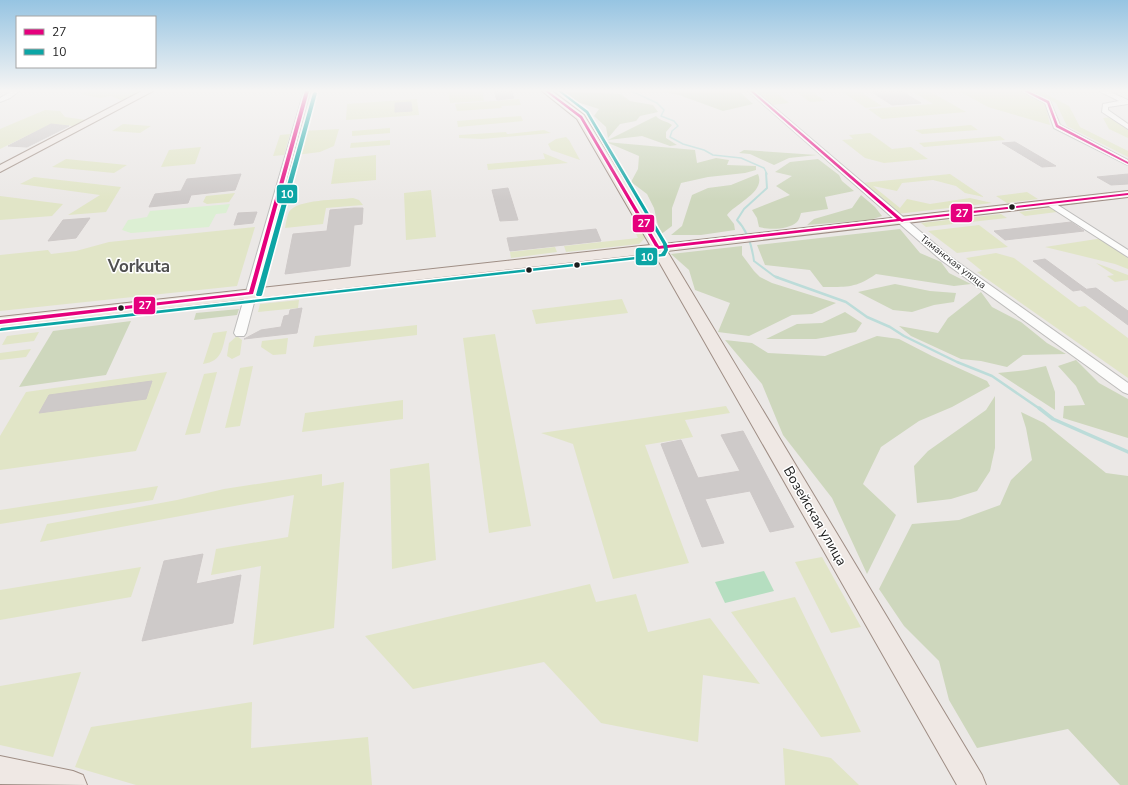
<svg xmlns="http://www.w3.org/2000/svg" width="1128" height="785" viewBox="0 0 1128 785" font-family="'Nunito Sans',sans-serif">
<rect width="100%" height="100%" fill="#ebe8e6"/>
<path fill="#e1e5c7" d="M87,91H143L123,101L111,96L100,98L81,94Z
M448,91H482L484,101L450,103Z
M757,91H775L789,103L773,105Z
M795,91H811L825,101L810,102Z
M841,91H859L882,106L866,108Z
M912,91H929L966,112L882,119L868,109L933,104Z
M959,91H1023L1045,102L1050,125L988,107Z
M1033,91H1040L1069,106L1080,127L1128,151V157L1067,126L1056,103Z
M417,99L419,115L346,120L347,104Z
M519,99L521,105L501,106L502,108L457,111L455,104Z
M45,110L60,111L65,117L86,120L73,126L51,124L0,149V129Z
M521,116L523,121L458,127L457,121Z
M1111,117L1128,130V138L1109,129L1103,118Z
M123,124L151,126L140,133L112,131Z
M971,125L978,130L922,134L915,130Z
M390,128V133L352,136V131Z
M339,129L334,146L320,152L296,155L302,131Z
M544,130L551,133L482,139L459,138V135L506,132L507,134Z
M870,133L892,149L911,147L928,159L884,163L865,158L842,140L853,139L849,135Z
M290,134L284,155L273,156L280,135Z
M1000,136L1005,140L924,147L919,143Z
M566,137L569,140L580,160L551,150L548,144L556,139Z
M390,140V145L350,148L351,143Z
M201,147L195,164L161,167L169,150Z
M543,153L568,163L488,170L487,164L545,159Z
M376,155V180L331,184L335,159Z
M66,159L127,165L114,173L52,167Z
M950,174L984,197L965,193L956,186L933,180L902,183L897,191L873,186L900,208L907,199L930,204L970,198L992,203L897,214L862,183Z
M34,177L121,187L106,212L68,215L100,195L20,184Z
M431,190L436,237L406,240L404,193Z
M1027,192L1038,199L1007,203L996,196Z
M235,193L229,202L207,204L203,202L206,196Z
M0,196L63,204L52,216L0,220Z
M353,198L359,200L363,205L326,208L323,224L285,228C286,223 287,216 289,212C297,199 338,200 353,198Z
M1051,208L1057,212L1025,216L1019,212Z
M1001,214L1007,218L926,227L921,223Z
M639,222L646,237L639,244L566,252L564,246L638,238L631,223Z
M979,225L1008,247L957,253L928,231Z
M255,227L237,286L0,311V255L48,250L51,254L76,251L109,242Z
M1103,238L1128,255V269L1115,264L1045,247Z
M555,247L557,252L511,258L510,252Z
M996,253L1014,258L1079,307L1085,306L1128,338V378L977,272L982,271L966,258Z
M1096,263L1128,275V280L1115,282L1107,276L1114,275Z
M622,299L628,313L536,324L532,310Z
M299,300L298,308L258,312L260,304Z
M417,325V335L313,347L315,336Z
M227,331C222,348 223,361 203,364L213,333Z
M39,332L34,341L2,345L7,336Z
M495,334L531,526L489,533L463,338Z
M237,336L242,340L240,355L232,359L227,356L229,343Z
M288,338L286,354L273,355L261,347L262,341Z
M31,349L26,357L0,360V353Z
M253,366L240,426L225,428L240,368Z
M167,372L136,451L0,470V436L26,392Z
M217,372L200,433L185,435L204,374Z
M403,400V419L302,432L305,413Z
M726,406L730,413L685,420L693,437L645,445L689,563L613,579L573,444L541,433Z
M429,463L436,560L392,569L390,469Z
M322,474V486L344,482L334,628L253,645L261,566L211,575L216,549L288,537L294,495L40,542L47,524L177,500L224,489Z
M158,486L153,500L0,524V510Z
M822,557L861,627L831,633L795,562Z
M141,567L131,597L0,620V590Z
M590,584L596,602L636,594L648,632L710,618L760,684L703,675L698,742L601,723L544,662L413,689L365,636Z
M795,597L861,732L821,737L731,612Z
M81,672L53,757L0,745V686Z
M252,702L251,748L368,737L372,785H136L75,767L91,727Z
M783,748L831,758L859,785H785Z"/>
<path fill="#ced7bd" d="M556,91L621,94L630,101L653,105L658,112L640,116L636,121L620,124L608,138L606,127L594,116L599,109L577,102Z
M661,91H739L753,104L723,111L679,95Z
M656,116C660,121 667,121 672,125L666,132V138L677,145L670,146L642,136L608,140Z
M606,142L695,150L697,163L716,158L729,160L727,165L756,166V170L745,173L708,177L681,183L672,208V226L660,235L654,208L647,194L631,182L638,169L639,156Z
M744,150L817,155L789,158L774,165L750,154L739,153Z
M818,159L839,175L842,181L854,191L825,197L828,209L801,213C800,216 799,220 797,222C788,230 769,230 759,227L757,218L752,210L790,195L776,186L792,176L775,172L790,162Z
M758,174C766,192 736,203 727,215L734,224L735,230L701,235H671L682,226L692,195L708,188L731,185Z
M861,195L875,207L882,216L870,220L807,225L814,219L852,208Z
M900,229L920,253L941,262L949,273L971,284L954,286L876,274C856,288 847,287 823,287L810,270L765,265L757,245Z
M742,246V255L754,271L760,277L772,283L836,303L812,314L792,315L749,336L718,332L730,303L695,290L689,270L671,254Z
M895,284L930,291L956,293L954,302L934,305L912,312L893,310L858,292Z
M981,292L992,307L1021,322L1047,343L1066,354L1023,355L1007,367L981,361L961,359L911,336L899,326L938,333L948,318Z
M239,309L237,315L194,320L196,313Z
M845,312L862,323L856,332L816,339H766L797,324L822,323Z
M131,321L106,375L19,387L53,331Z
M877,336L899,339L932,356L987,381L990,386L952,407L919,421L881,447L863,484L896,515L867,574L832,498L783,435L762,384L725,340L752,343L768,353L825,356Z
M1076,360L1099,383L1128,399V438L1063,418L1064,406L1085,405L1076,386L1058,366Z
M1046,366L1055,392V410L998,373L1027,370Z
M995,396V448L990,471L977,491L951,499L917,503L914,466L928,451L986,410Z
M1021,412L1044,423L1106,473L1128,476V785H1120L1068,729L977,748L949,700L939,661L904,626L879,589L912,524L959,520L1000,505L1011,480L1032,460L1026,428Z"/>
<path fill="#dcefd3" d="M230,204L226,213L216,214L209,227L131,233L122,230L128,220L147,217L150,211Z"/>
<path fill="#b5dec0" d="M764,571L774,591L725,603L715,582Z"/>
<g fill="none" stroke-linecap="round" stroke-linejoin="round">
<path stroke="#bcdcd9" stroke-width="1.5" d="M631,91L657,103L664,110L661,116L674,121L678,126L672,131L670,137L683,144L704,150L713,155L741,158L764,168L767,174"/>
<path stroke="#bcdcd9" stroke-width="2" d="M766,173L767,188L744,209L737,220C748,231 752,246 754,261L774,276L779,278"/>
<path stroke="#bcdcd9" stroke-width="2.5" d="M776,277L846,302L867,317L890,327L904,336L957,362L992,376L1040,409"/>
<path stroke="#bcdcd9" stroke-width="3.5" d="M1039,408L1053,419L1128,452"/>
</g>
<path fill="#cecac9" stroke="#cec9c8" d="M494,91H511L514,98L497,100Z
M870,91H901L921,103L892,105Z
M411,102L412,111L395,112V103Z
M51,124L69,126L27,147L8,146Z
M1015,142L1056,166L1042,167L1002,143Z
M241,174L235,190L191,195L188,203L149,207L155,194L181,191L187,179Z
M1128,174V184L1111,185L1097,177Z
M508,188L518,220L500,221L492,190Z
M354,208H363L362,224L354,225L350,266L285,274L293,234L327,231L330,210Z
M257,212L253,223L234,225L238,213Z
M90,218L76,238L48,241L63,220Z
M1071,222L1084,231L1005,240L994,231Z
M596,229L601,241L510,251L507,238Z
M1045,259L1086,289L1073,291L1033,261Z
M1096,288L1128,311V325L1081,290Z
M302,308L297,333L244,339L261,330L281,327L284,316L289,315L290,310Z
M152,381L146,399L39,413L49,395Z
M743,431L794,527L770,532L750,491L705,499L724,543L702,547L661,444L681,440L698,478L740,471L721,435Z
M203,554L196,584L241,575L233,623L142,641L164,561Z"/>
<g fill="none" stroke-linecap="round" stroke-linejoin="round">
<g stroke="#bebdbc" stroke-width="2">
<path id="minor" d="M12,91H19L10,98L0,102V98Z
M304,91H310L246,333L244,336H236L234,333Z
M748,91H755L949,256L1128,383V394L1123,392L941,260Z
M1022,91H1030L1050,101L1060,125L1128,160V165L1054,128L1045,103Z
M1099,91H1108L1128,100V104L1108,107V110L1128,124V129L1102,112L1103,104L1119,101Z
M1050,200L1128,250V257L1047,205L1046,203L1047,201Z"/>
</g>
<g stroke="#9f8e85" stroke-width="2">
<path id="major" d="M142,91H153L0,172V165Z
M542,91H552L584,115L663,244L1128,191V197L667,251L982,775L986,785H957L654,253L0,327V317L650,245L577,119Z
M0,756L73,771L83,775L87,785L0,784Z"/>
</g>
<use href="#minor" fill="#fcfcfb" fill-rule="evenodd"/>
<use href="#major" fill="#efe8e4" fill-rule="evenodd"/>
<g stroke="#fff" stroke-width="3">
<path id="bus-1" d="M305,91H309L253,294L0,324V320L249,292Z
M545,91H548L582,116L659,246L897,219L750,91H753L902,219L1128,193V195L904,221L902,222L900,221L658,249L656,248L580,118Z
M1024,91H1028L1049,101L1058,125L1128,162V164L1056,127L1047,103Z"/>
</g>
<g stroke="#fff" stroke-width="3">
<path id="bus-2" d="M558,91H561L588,111L667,244L668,250L665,256L0,331V329L1,328L661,254L664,250L663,244L586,113Z
M315,92L317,93L262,295L261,296H257L256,295L313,93Z"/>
</g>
<use href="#bus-1" fill="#e5007d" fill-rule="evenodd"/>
<use href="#bus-2" fill="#0ca5a5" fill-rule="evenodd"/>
</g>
<linearGradient id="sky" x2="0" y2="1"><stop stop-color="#96c4e2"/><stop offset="0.45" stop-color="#f6f5f4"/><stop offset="1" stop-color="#f6f5f4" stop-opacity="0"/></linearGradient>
<rect width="1128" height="201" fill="url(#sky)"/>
<g fill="#1d1d1d" stroke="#fff" stroke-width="1.5">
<circle cx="1012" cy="207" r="3.5"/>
<circle cx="577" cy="265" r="3.5"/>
<circle cx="529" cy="270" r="3.5"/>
<circle cx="121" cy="308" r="3.5"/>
</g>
<g text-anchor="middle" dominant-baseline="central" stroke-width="3" stroke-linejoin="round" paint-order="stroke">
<g font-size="10" fill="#1d1d1d" stroke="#fff">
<text transform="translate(953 262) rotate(38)">Тиманская улица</text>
</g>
<g font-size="14" fill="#1d1d1d" stroke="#fff">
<text transform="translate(815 516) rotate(60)">Возейская улица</text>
</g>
<g font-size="17" font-weight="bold" fill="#505050" stroke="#fff">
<text x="139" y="266">Vorkuta</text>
</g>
</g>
<g stroke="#fff" stroke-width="1.5">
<rect x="276" y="184" width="22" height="20" rx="4" fill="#0ca5a5"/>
<rect x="950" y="203" width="23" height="20" rx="4" fill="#e5007d"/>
<rect x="632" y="214" width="23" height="19" rx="4" fill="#e5007d"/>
<rect x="635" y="247" width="23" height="19" rx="4" fill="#0ca5a5"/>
<rect x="133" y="296" width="23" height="19" rx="4" fill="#e5007d"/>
</g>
<g font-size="11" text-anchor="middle" font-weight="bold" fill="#fff">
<text x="287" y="198">10</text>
<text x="962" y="217">27</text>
<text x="644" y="227">27</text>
<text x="647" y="261">10</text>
<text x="145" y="309">27</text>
</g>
<rect x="16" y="16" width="140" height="52" fill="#ffffff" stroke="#a5a5a5"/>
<rect x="24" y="29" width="20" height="6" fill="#e5007d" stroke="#a5a5a5"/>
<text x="52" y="36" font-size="12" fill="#1d1d1d">27</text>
<rect x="24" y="49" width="20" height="6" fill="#0ca5a5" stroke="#a5a5a5"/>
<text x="52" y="56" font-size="12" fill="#1d1d1d">10</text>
</svg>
